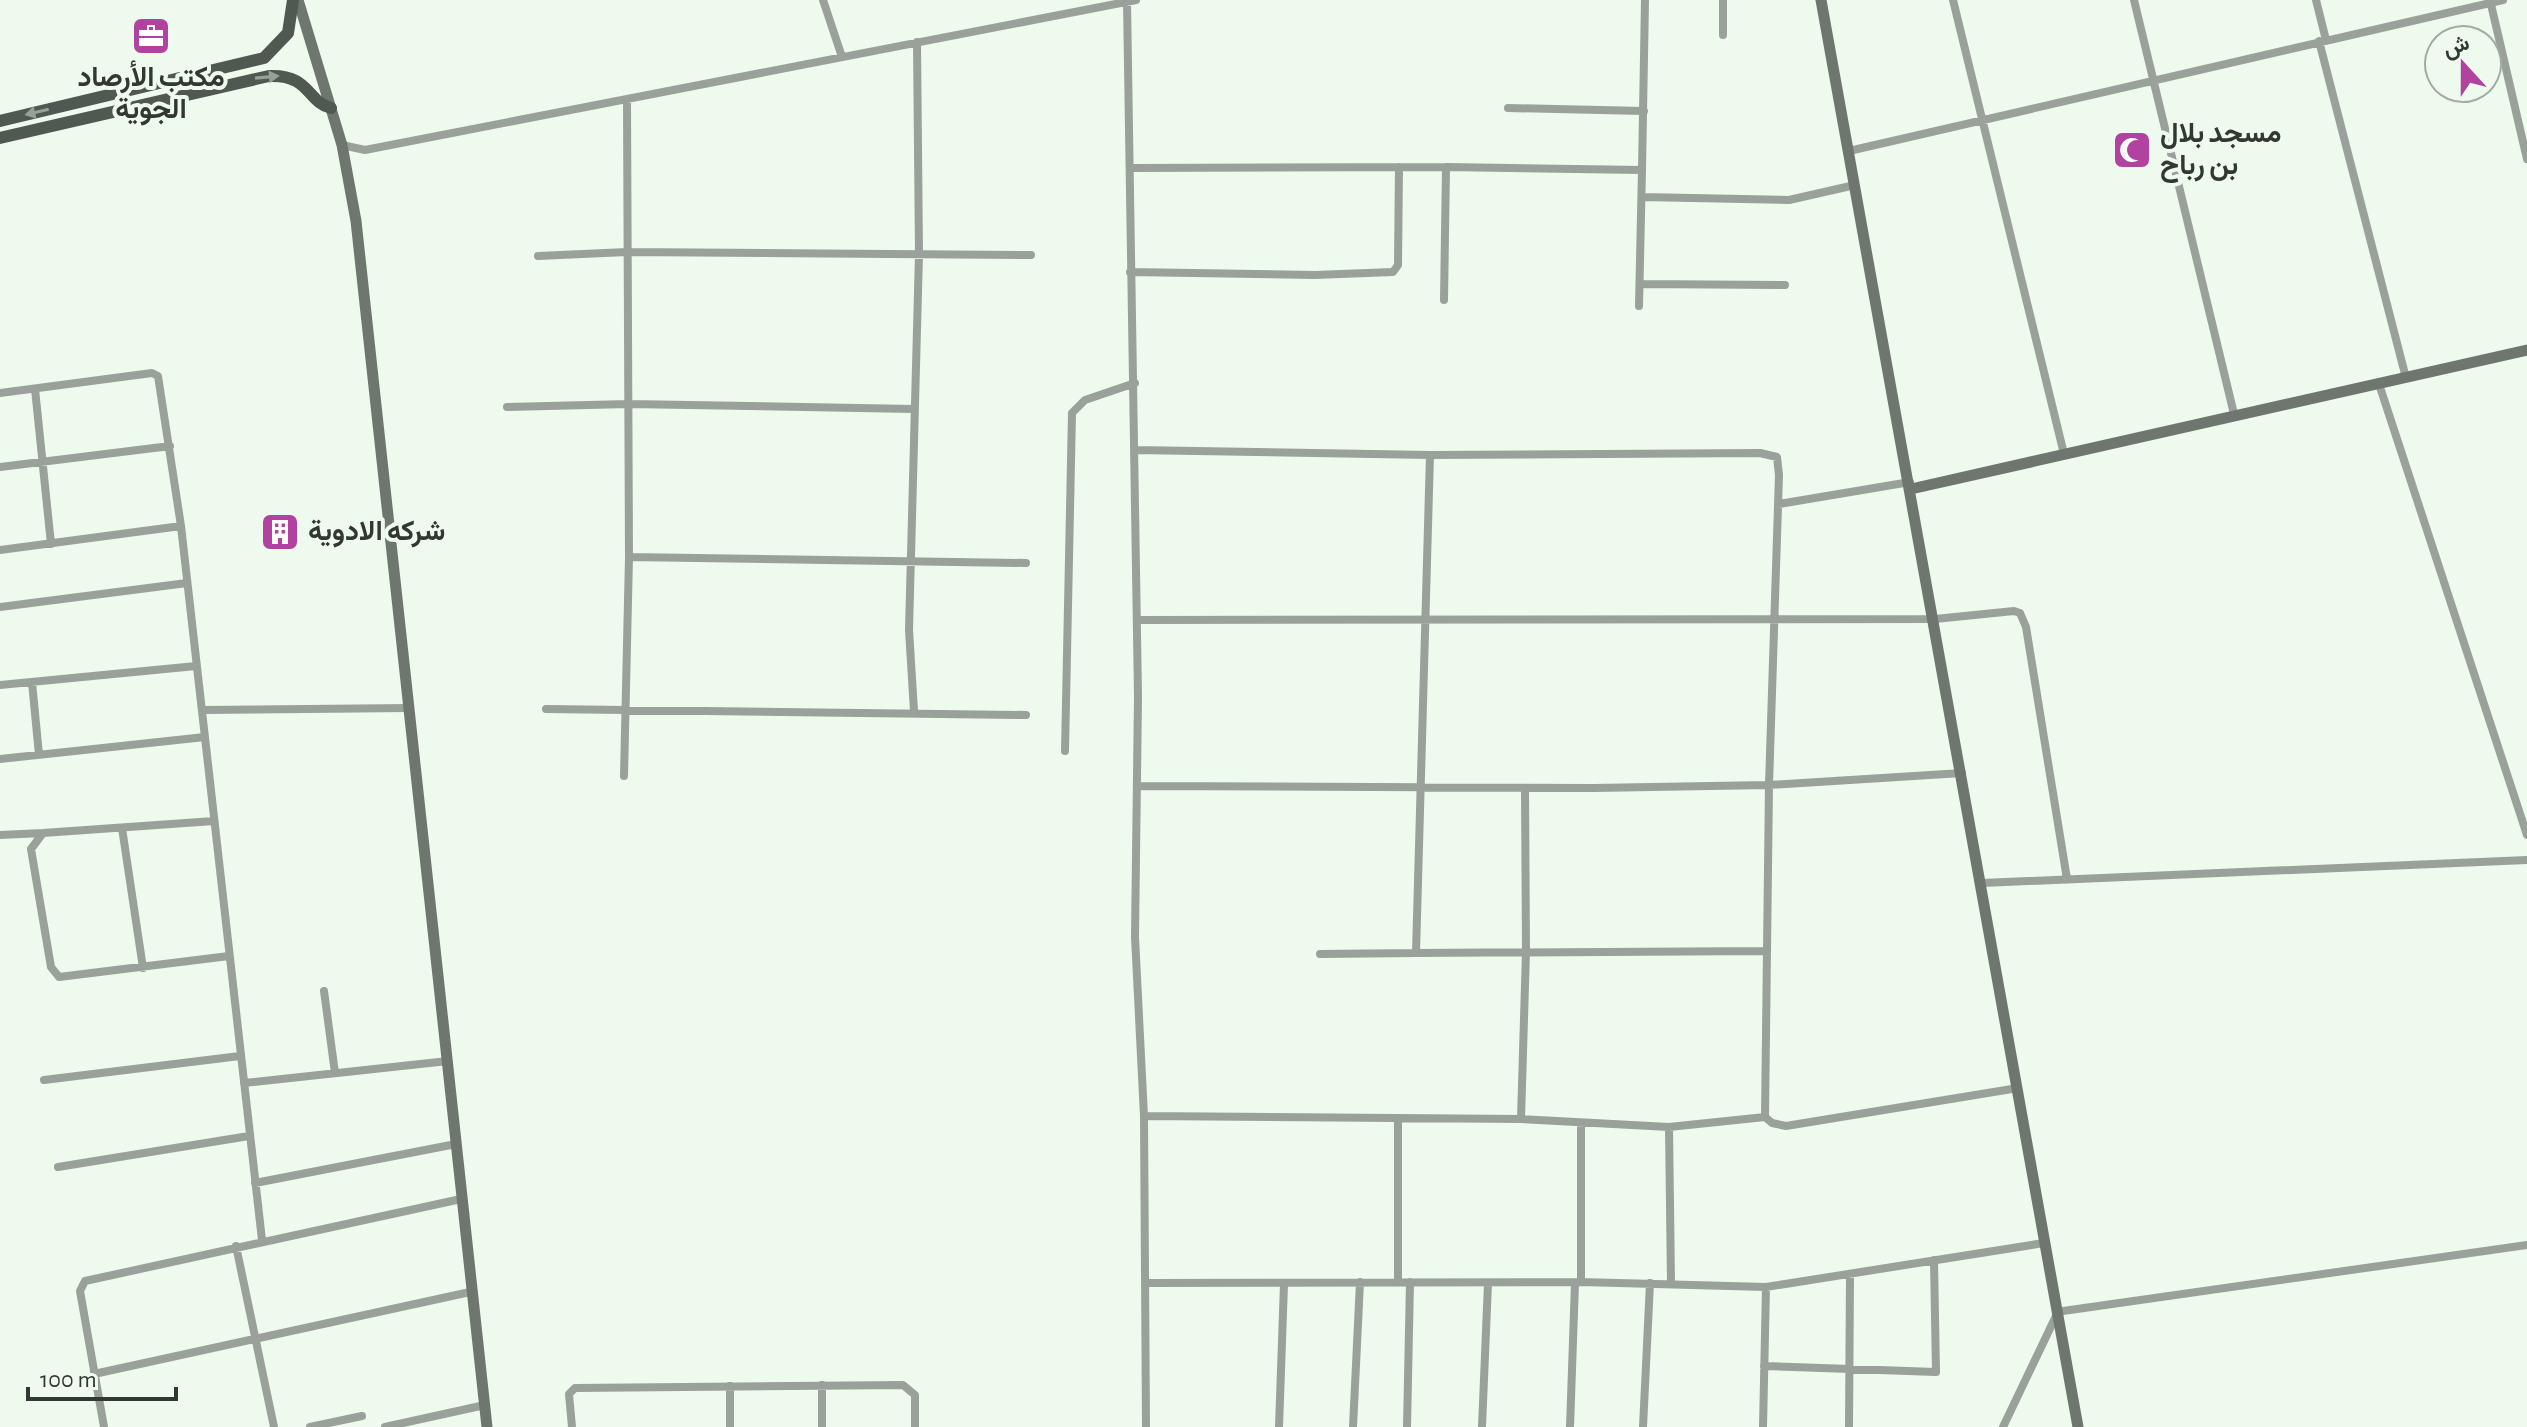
<svg xmlns="http://www.w3.org/2000/svg" width="2527" height="1427" viewBox="0 0 2527 1427" font-family="'Alegreya Sans',Vazirmatn,sans-serif">
<rect width="100%" height="100%" fill="#eefaee"/>
<g fill="none" stroke-linecap="round" stroke-linejoin="round">
<path stroke="#9aa09a" stroke-width="8" d="M823,0L842,57
M1953,0L2064,454
M2134,0L2234,414
M2316,0L2326,40
M2490,0L2527,159
M1127,2L1138,696L1135,937L1144,1116L1146,1427
M1723,35V0
M2319,41L2406,378
M1508,108L1644,111
M342,145L365,150L1136,0
M1849,151L2503,0
M1446,167L1642,170L1645,0
M1132,168L1446,167L1444,300
M1642,197L1789,200L1855,185
M538,256L627,252L1031,255
M1130,272L1315,275L1393,272L1398,265L1399,167
M1640,284L1785,285
M1639,306L1642,170
M2379,384L2527,835
M35,389L51,544
M0,393L152,373L158,376L181,526
M507,407L629,404L914,409
M1135,450L1430,455L1760,453L1777,457L1779,475L1769,785L1765,1117
M0,467L170,446
M1779,504L1910,482
M0,550L181,526L262,1240
M629,557L1026,563
M0,607L187,583
M1137,620L1935,619L2014,611L2020,613L2026,627L2067,879
M32,682L39,755
M0,685L196,666
M546,709L1026,715
M202,710L410,708
M914,711L909,630L919,254L917,42
M1065,751L1072,413L1085,400L1135,383
M0,759L205,737
M624,776L629,557L627,101
M1137,786L1594,788L1769,785L1962,773
M214,821L43,833L31,849L51,967L59,977L229,956
M122,828L143,968
M0,835L43,833
M1982,883L2527,860
M1416,953L1767,951
M1320,954L1416,953L1430,455
M324,991L335,1073
M44,1080L240,1056
M244,1083L448,1061
M1144,1116L1521,1119L1669,1127L1765,1117L1772,1123L1786,1126L2018,1088
M1521,1119L1526,952L1525,788
M1581,1123V1282
M1669,1127L1671,1283
M58,1167L249,1136
M255,1183L456,1144
M236,1246L274,1427
M1398,1282V1119
M1147,1283L1581,1282L1766,1287L2044,1243
M2056,1312L2527,1245
M1764,1366L1936,1372L1934,1260
M94,1374L470,1292
M822,1385V1427
M730,1386V1427
M104,1427L80,1291L85,1281L461,1199
M310,1427L362,1416
M385,1427L485,1405
M572,1427L569,1394L575,1388L903,1385L915,1395V1427
M1279,1427L1284,1284
M1353,1427L1360,1282
M1407,1427L1410,1282
M1482,1427L1488,1283
M1570,1427L1575,1283
M1643,1427L1650,1283
M1763,1427L1766,1287
M1849,1427L1850,1274
M2003,1427L2056,1316"/>
<path stroke="#6f766f" stroke-width="11" d="M298,0L342,145L356,221L487,1427
M1821,0L2078,1427
M1911,489L2527,350"/>
<path stroke="#505951" stroke-width="12" d="M0,121L264,58L288,33L293,0
M0,138L269,76C310,74 307,102 331,108"/>
</g>
<defs><path id="oneway-solid" d="M-6-.8H1V-3.2L6.5 0L1 3.2V.8H-6Z" transform="scale(2)"/></defs>
<g fill="#97a198">
<use href="#oneway-solid" transform="translate(267 77) rotate(-5)"/>
<use href="#oneway-solid" transform="translate(37 112) rotate(167)"/>
</g>
<defs>
<g id="office-square" transform="scale(2)"><rect x="-9" y="-9" width="18" height="18" rx="4" fill="#b142a0" stroke="#eefaee"/><path d="M-6-3h4V-5.5h4V-3h4V5H-6ZM-1-4.5V-3h2v-1.5ZM-6 0V1H6V0Z" fill="#fff"/></g>
<g id="mosque-square" transform="scale(2)"><rect x="-9" y="-9" width="18" height="18" rx="4" fill="#b142a0" stroke="#eefaee"/><path d="M3.5-4.9A6 6 0 1 0 3.5 4.9A5 5 0 1 1 3.5-4.9Z" fill="#fff"/></g>
<g id="building-square" transform="scale(2)"><rect x="-9" y="-9" width="18" height="18" rx="4" fill="#b142a0" stroke="#eefaee"/><path d="M-4-6H4V6H1V3H-1V6H-4ZM-2.5-4.3h1.7v1.8h-1.7ZM.8-4.3h1.7v1.8H.8ZM-2.5-1h1.7V.8h-1.7ZM.8-1h1.7V.8H.8Z" fill="#fff"/></g>
</defs>
<g fill-rule="evenodd">
<use href="#office-square" x="151" y="36"/>
<use href="#mosque-square" x="2132" y="150"/>
<use href="#building-square" x="280" y="532"/>
</g>
<g text-anchor="middle" dominant-baseline="central" stroke-width="8" stroke-linejoin="round" paint-order="stroke">
<g font-size="28" font-weight="bold" fill="#323732" stroke="#eefaee" text-anchor="start">
<text x="151" y="78" text-anchor="middle">مكتب الأرصاد<tspan x="151" dy="32">الجوية</tspan></text>
<text x="2160" y="134">مسجد بلال<tspan x="2160" dy="32">بن رباح</tspan></text>
<text x="308" y="532">شركه الادوية</text>
</g>
</g>
<g transform="translate(2463 64) rotate(339)"><circle r="38" fill="#eefaee" stroke="#a3aca3" stroke-width="2"/>
<path d="M0-6L14 30L0 20L-14 30Z" fill="#b142a0"/>
<text y="-12" font-size="22" font-weight="bold" text-anchor="middle" fill="#323732">ش</text>
</g>
<path d="M28 1387v12h148v-12" fill="none" stroke="#323732" stroke-width="4"/>
<text x="40" y="1387" font-size="24" fill="#323732" stroke="#eefaee" stroke-width="6" paint-order="stroke">100 m</text>
</svg>
